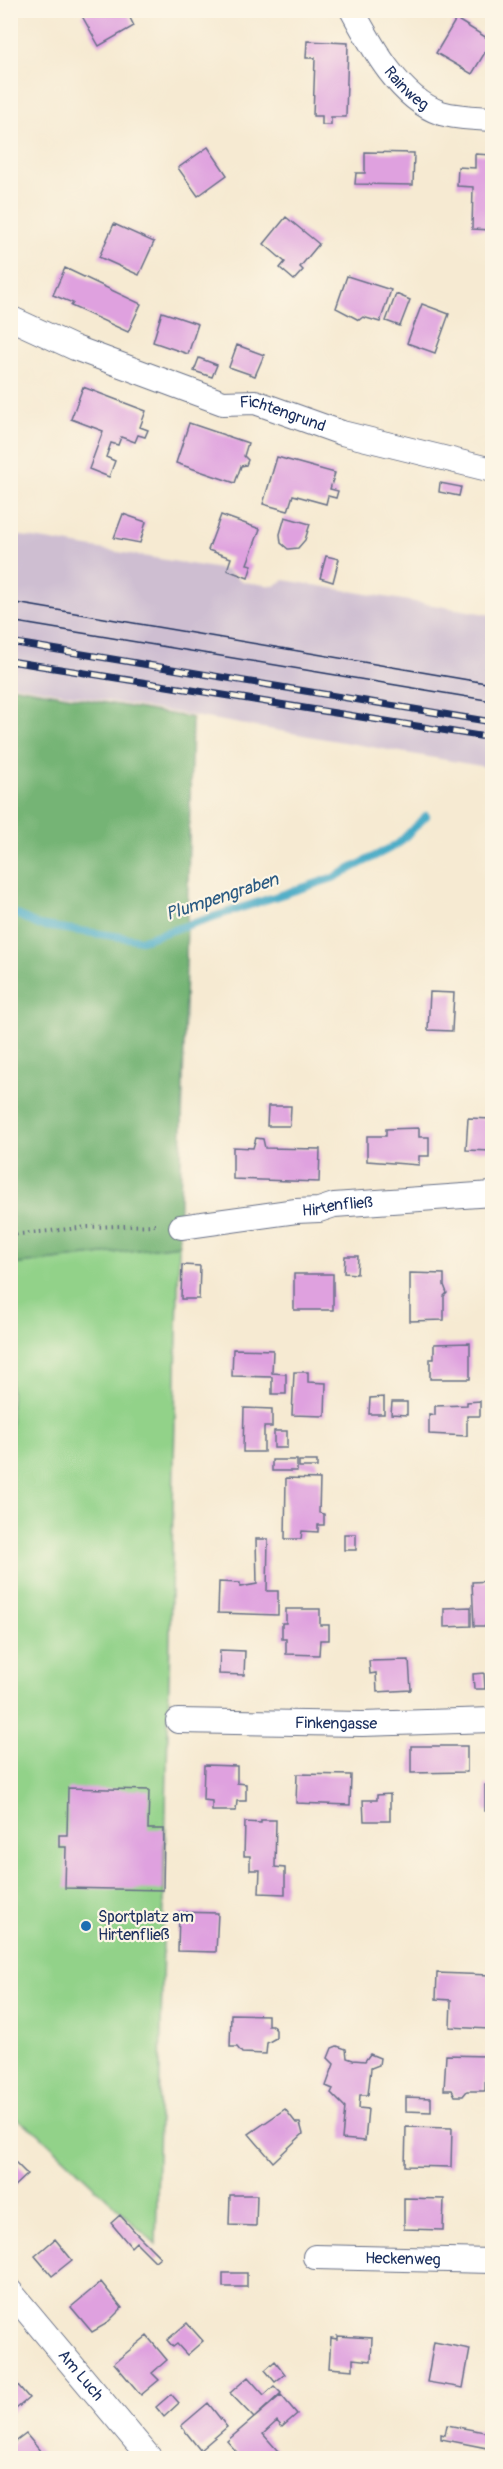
<svg xmlns="http://www.w3.org/2000/svg" width="503" height="2469" viewBox="0 0 503 2469" font-family="Pangolin,sans-serif">
<rect width="100%" height="100%" fill="#fcf5e5"/>
<filter id="ink" filterUnits="userSpaceOnUse"><feTurbulence type="fractalNoise" baseFrequency=".0167" numOctaves="2"/><feDisplacementMap in="SourceGraphic" scale="12" xChannelSelector="R" yChannelSelector="G"/><feConvolveMatrix kernelMatrix="1 2 1 2 8 2 1 2 1" color-interpolation-filters="sRGB"/></filter>
<filter id="wash" filterUnits="userSpaceOnUse"><feTurbulence type="fractalNoise" baseFrequency=".008" numOctaves="4" result="noise"/><feDisplacementMap in="SourceGraphic" scale="24" xChannelSelector="R" yChannelSelector="G"/><feGaussianBlur stdDeviation="1.35" result="paint"/><feColorMatrix in="noise" values="0 0 0 0 0 0 0 0 0 0 0 0 0 0 0 0 0 1.4 0 .05"/><feComposite in="paint" operator="in"/></filter>
<g filter="url(#wash)">
<rect width="100%" height="100%" fill="#f6ead2"/>
<path fill="#cebed1" d="M10,534L226,570L243,582L274,586L284,580L492,615V768L11,684Z"/>
<path fill="#92d289" stroke="#568074" stroke-width="1.5" d="M179,1245L156,2245L38,2133L11,2115V1265Z"/>
<path fill="#75b475" stroke="#48726a" stroke-width="1.5" d="M10,686L192,718L179,1245L11,1265Z"/>
<g fill="none" stroke-linecap="round" stroke-linejoin="round">
<path stroke="#46aac6" stroke-width="8" d="M10,911L38,925L142,940L333,878L398,844L426,816"/>
</g>
<g id="blocks">
<path fill="#dfa1df" d="M91,10H126L134,26L99,46L82,16Z
M456,19L492,41L472,74L436,53Z
M307,41L348,43L346,117H331V125H322V116H313L315,58H306Z
M208,147L227,175L198,196L178,168Z
M365,152L414,153L413,185L355,184L356,173H365Z
M475,154L492,155V230L472,229L473,187L457,186L458,167L475,168Z
M286,217L319,244L300,267L303,270L294,280L280,268L285,262L264,244Z
M114,224L154,242L139,275L99,257Z
M65,268L141,304L128,332L71,306L73,303L53,295Z
M347,276L391,290L380,322L363,317L359,320L336,308Z
M396,294L410,300L400,326L386,321Z
M422,304L449,314L435,353L407,343Z
M162,312L198,324L188,354L153,342Z
M237,345L264,355L255,376L229,367Z
M199,358L217,365L212,377L194,371Z
M83,387L146,411L140,427L148,430L145,437L138,435L135,442L121,437L118,445L111,443L106,457L115,461L109,477L89,469L103,431L71,419Z
M189,423L248,443L244,456L248,460L246,465L241,466L235,483L176,463Z
M277,457L335,473L330,489L338,491L336,498L328,496L326,504L293,495L288,511L263,504Z
M440,483L461,487L459,496L439,492Z
M489,507L492,508V522L486,520Z
M123,514L146,522L140,543L114,538Z
M221,515L260,529L247,564L252,565L248,578L227,570L231,558L208,550Z
M285,517L310,524L305,540L298,548L288,549L281,543L280,534Z
M326,556L339,559L333,582L320,578Z
M430,992L454,993L452,1031L428,1030Z
M268,1106H291L290,1126H267Z
M468,1118L492,1119V1151L466,1150Z
M419,1128V1137H429V1156H419V1165L367,1161V1136H386V1129Z
M256,1138L263,1139L265,1148L320,1149L319,1182L233,1179V1147L253,1148Z
M345,1256H358L357,1274L344,1273Z
M182,1265L200,1266L199,1299H181Z
M410,1273L444,1274V1285L447,1293L444,1296V1320L410,1321Z
M294,1274H333V1310H294Z
M470,1343V1379H430V1359H434V1344Z
M233,1349L273,1350L272,1373L286,1374V1394H272V1377L232,1376Z
M294,1372H308V1382L326,1383L325,1416L292,1415Z
M384,1397V1414H369L370,1398Z
M480,1401V1416H467V1436L429,1434V1414L435,1415V1406L467,1405V1402Z
M392,1402H407V1415L391,1414Z
M244,1408L272,1409V1427H264V1452H243Z
M274,1431H287V1448H274Z
M272,1460H297V1471H272Z
M299,1461H317V1467H299Z
M286,1478L320,1479L319,1513L324,1514V1525H318V1532L302,1531L301,1539H285Z
M344,1534H356V1550H344Z
M256,1539H268L267,1591H278V1615L218,1613L219,1582L240,1583V1587L257,1584Z
M492,1581V1626H474L472,1582Z
M471,1607V1626L444,1627V1608Z
M286,1609H320V1625H329V1640H320L319,1655L286,1654V1639H282V1623H286Z
M220,1650L245,1651L244,1675L219,1674Z
M409,1660L411,1690L377,1692L376,1673L370,1674L369,1661Z
M484,1673L485,1689H474L473,1674Z
M411,1746H467V1772L411,1773Z
M204,1765L237,1766V1783L246,1784V1801H237L236,1811H212V1801L203,1800Z
M297,1774L351,1775L350,1805L296,1803Z
M485,1785H492V1811H485Z
M68,1788L149,1790L148,1829H164L163,1890L65,1888L66,1847H59V1835H67Z
M390,1794V1821H364L363,1800H377V1795Z
M261,1820H276L275,1867L285,1868V1894L259,1893L260,1870H250V1856H244L245,1822L261,1823Z
M179,1912L218,1913L216,1952L178,1951Z
M437,1973L490,1975L489,2029L450,2027L451,2000L436,1999Z
M231,2014L268,2015V2025H272L276,2030V2038L267,2043L266,2054L242,2053L237,2047H230Z
M337,2046L346,2049L347,2058L353,2060L365,2061L370,2054L380,2058L379,2065L371,2068L368,2095H360L359,2108L368,2109L365,2141L342,2139L345,2107L331,2093L333,2089L326,2086L334,2064L328,2058L332,2048Z
M446,2055L486,2056L485,2091H467L463,2096H455L452,2090H444Z
M406,2097L431,2098V2112L406,2111Z
M285,2109L296,2123H300L303,2134L273,2162L249,2134Z
M406,2127L452,2128L451,2167L405,2166Z
M10,2157L27,2174L10,2190Z
M230,2195H257L256,2226L229,2225Z
M404,2198L444,2199L443,2230L404,2229Z
M120,2215L136,2233L160,2257L155,2261L136,2242L131,2247L111,2223Z
M55,2239L72,2260L52,2276L35,2256Z
M223,2273H247V2287H223Z
M101,2282L122,2308L106,2324L92,2332L71,2307Z
M187,2323L203,2341L187,2355L177,2344L173,2347L167,2340Z
M147,2336L167,2360L152,2373L159,2380L141,2395L114,2363Z
M337,2336L372,2338L371,2361L353,2359V2370L329,2368L331,2338L337,2339Z
M434,2342L470,2349L463,2388L427,2382Z
M275,2361L285,2374L275,2382L265,2370Z
M10,2376L29,2398L10,2414Z
M248,2377L264,2395L274,2386L281,2393L254,2418L230,2393Z
M171,2394L179,2403L164,2417L156,2407Z
M281,2395L297,2414L282,2427L277,2421L263,2434L284,2458H242L227,2441Z
M208,2403L227,2427L200,2450L181,2426Z
M447,2425L490,2433L487,2448L441,2439V2434L445,2435Z
M26,2434L46,2458H10V2446Z"/>
</g>
</g>
<g filter="url(#ink)">
<use href="#blocks" fill-opacity="0" stroke="#687087" stroke-width="1.5"/>
<g fill="none" stroke-linecap="round" stroke-linejoin="round">
<g stroke="#687087" stroke-width="26">
<g id="minor">
<path id="s1" d="M352,10C372,47 400,99 441,113C458,118 476,118 492,119"/>
<path id="s2" d="M10,318L75,348L223,403L255,402L342,433L492,470"/>
<path id="s3" d="M181,1227L296,1211L319,1210L334,1205L492,1194"/>
<path id="s4" d="M178,1721L362,1724L492,1720"/>
<path id="s5" d="M315,2257L492,2261"/>
<path id="s6" d="M10,2291L150,2458"/>
</g>
</g>
<path stroke="#687087" stroke-width="4" stroke-dasharray="1.5 4.5" stroke-linecap="butt" d="M10,1235L89,1227L157,1225"/>
<use href="#minor" stroke="#fff" stroke-width="24"/>
<path stroke="#1b2f5e" stroke-width="1.5" d="M10,602L492,684
M10,621L492,701"/>
<g stroke="#1b2f5e" stroke-width="7">
<path id="rail" d="M10,642L492,722
M10,661L492,738"/>
</g>
<use href="#rail" stroke="#fcf5e5" stroke-width="4.5" stroke-dasharray="14" stroke-linecap="butt"/>
</g>
</g>
<circle fill="#1f6fb2" stroke="#fcf5e5" stroke-width="2" cx="86" cy="1926" r="6"/>
<g text-anchor="middle" dominant-baseline="central" stroke-width="4.5" stroke-linejoin="round" paint-order="stroke">
<g font-size="16" fill="#1b2f5e" stroke="#fcf5e5">
<text stroke="none"><textPath href="#s1" startOffset="96">Rainweg</textPath></text>
<text stroke="none"><textPath href="#s2" startOffset="291">Fichtengrund</textPath></text>
<text stroke="none"><textPath href="#s3" startOffset="158">Hirtenfließ</textPath></text>
<text stroke="none"><textPath href="#s4" startOffset="158">Finkengasse</textPath></text>
<text stroke="none"><textPath href="#s5" startOffset="88">Heckenweg</textPath></text>
<text stroke="none"><textPath href="#s6" startOffset="110">Am Luch</textPath></text>
</g>
<g font-size="16" fill="#1b2f5e" stroke="#fcf5e5" text-anchor="start">
<text x="98" y="1917">Sportplatz am<tspan x="98" dy="18">Hirtenfließ</tspan></text>
</g>
<g font-size="18" font-style="italic" fill="#2a5a82" stroke="#fcf5e5">
<text transform="translate(222 897) rotate(-18)">Plumpengraben</text>
</g>
</g>
<rect width="503" height="2469" fill="none" stroke="#fcf5e5" stroke-width="36"/>
</svg>
